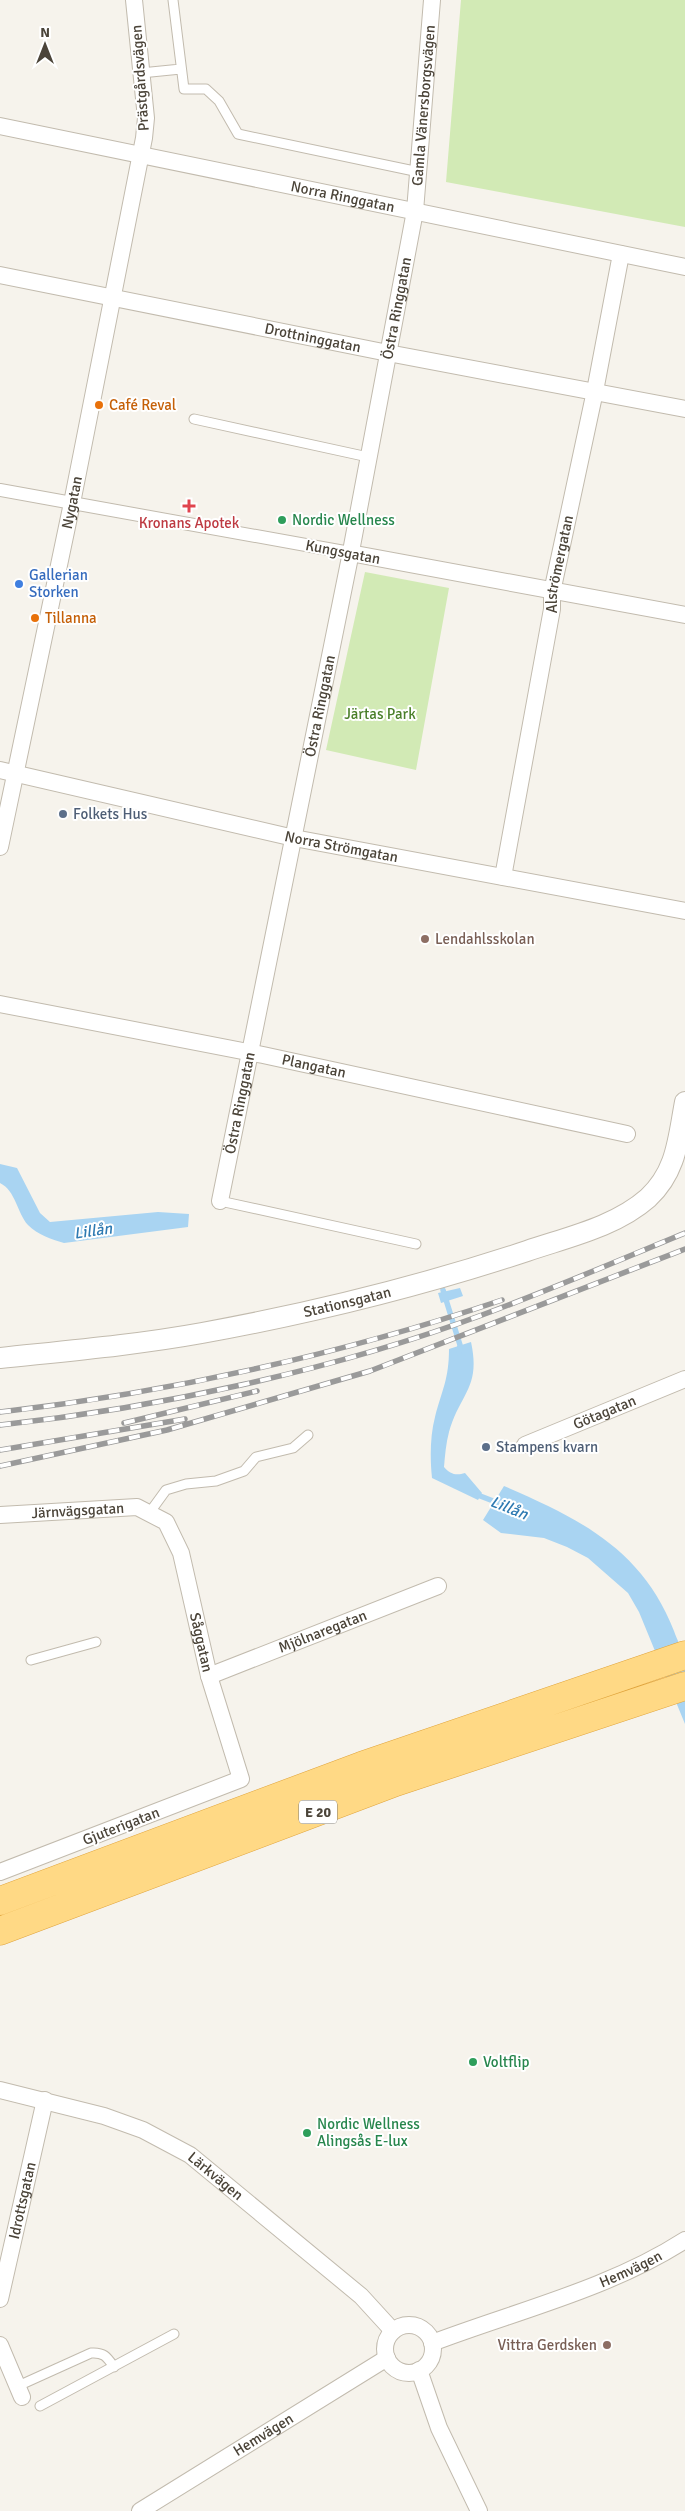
<svg xmlns="http://www.w3.org/2000/svg" width="685" height="2511" viewBox="0 0 685 2511" font-family="Signika,sans-serif">
<rect width="100%" height="100%" fill="#f6f3ec"/>
<path fill="#d2eab5" d="M461,0H685V227L446,182Z
M365,572L449,588L416,770L326,750Z"/>
<path fill="#a9d4f2" d="M0,1164L17,1168L40,1213L50,1222L158,1212L189,1214L188,1227L64,1243C51,1239 38,1235 28,1225C17,1213 16,1191 0,1183Z
M460,1288L463,1296L441,1303L438,1293Z
M471,1342C481,1388 460,1393 449,1432C446,1443 445,1455 444,1467C450,1474 456,1476 465,1473L482,1493L478,1500L432,1478C430,1459 430,1436 435,1417C442,1390 449,1379 449,1349Z
M504,1486C580,1519 642,1549 674,1631C677,1640 683,1650 685,1659C685,1677 685,1705 685,1724L639,1612L628,1593L588,1558L567,1547L544,1538L501,1533L483,1520Z"/>
<g fill="none" stroke-linecap="round" stroke-linejoin="round">
<path stroke="#a9d4f2" stroke-width="5.5" d="M443,1290L460,1345L459,1353
M475,1494L501,1504"/>
<g stroke="#c2bbae" stroke-width="11">
<path id="service" d="M173,0L184,89H206L219,101L238,134L419,172
M141,73L181,69
M194,419L368,457
M220,1201L416,1244
M150,1512L166,1490L186,1484L216,1481L244,1471L256,1457L293,1448L308,1435
M31,1660L96,1642
M18,2386L91,2353C104,2352 107,2357 114,2367
M40,2406L174,2334"/>
</g>
<g stroke="#c2bbae" stroke-width="14">
<path id="pedestrian" d="M0,490L350,553"/>
</g>
<g stroke="#c2bbae" stroke-width="18">
<g id="minor">
<path id="s1" d="M0,126L685,267"/>
<path id="s2" d="M0,275L388,353L685,409"/>
<path d="M350,553L685,615"/>
<path id="s3" d="M0,770L294,838L685,911"/>
<path id="s4" d="M0,847L72,503L144,138L146,118L134,0"/>
<path id="s5" d="M503,877L552,609V592L595,391L621,254"/>
<path id="s6" d="M0,1004L263,1055L627,1134"/>
<path id="s7" d="M220,1201L349,562L415,211L432,0"/>
<path id="s8" d="M525,1445L685,1379"/>
<path id="s9" d="M0,1515L137,1507L166,1522L181,1553L209,1676L241,1779L0,1872"/>
<path id="s10" d="M209,1676L438,1586"/>
<path id="s11" d="M0,2090L104,2116L143,2130L190,2155L361,2296L393,2331"/>
<path id="s12" d="M0,2299L45,2100"/>
<circle cx="409" cy="2349" r="24"/>
<path id="s13" d="M432,2343C516,2311 609,2289 685,2240"/>
<path d="M0,2345L22,2397"/>
<path d="M419,2370L439,2428L479,2511"/>
<path id="s14" d="M140,2511L387,2358"/>
</g>
</g>
<g stroke="#c2bbae" stroke-width="22">
<g id="tertiary">
<path id="s15" d="M0,1358C66,1351 136,1345 202,1333C312,1313 421,1286 527,1251C568,1237 615,1227 648,1198C677,1171 678,1139 685,1102"/>
</g>
</g>
<g stroke="#e0a43c" stroke-width="29">
<path id="trunk" d="M0,1901L361,1766L685,1655
M0,1931L396,1782L685,1686"/>
</g>
<use href="#service" stroke="#fff" stroke-width="9"/>
<use href="#pedestrian" stroke="#fff" stroke-width="12"/>
<use href="#minor" stroke="#fff" stroke-width="16"/>
<use href="#tertiary" stroke="#fff" stroke-width="20"/>
<use href="#trunk" stroke="#ffd985" stroke-width="28"/>
<g stroke="#9a9a9a" stroke-width="5.5">
<path id="rail" d="M0,1412C167,1393 343,1354 502,1300
M124,1423L257,1391
M0,1425C157,1408 334,1370 482,1315C550,1290 617,1261 685,1233
M0,1450L185,1419
M0,1466L167,1430L370,1371L685,1249"/>
</g>
<use href="#rail" stroke="#fff" stroke-width="4" stroke-dasharray="11" stroke-linecap="butt"/>
</g>
<g fill="#e8710a" stroke="#fff" stroke-width="2">
<circle cx="99" cy="405" r="5"/>
<circle cx="35" cy="618" r="5"/>
</g>
<path fill="#e0444e" stroke="#fff" stroke-width="2" d="M186.5 498.5h5v5h5v5h-5v5h-5v-5h-5v-5h5z"/>
<g fill="#2e9e5b" stroke="#fff" stroke-width="2">
<circle cx="282" cy="520" r="5"/>
<circle cx="473" cy="2062" r="5"/>
<circle cx="307" cy="2133" r="5"/>
</g>
<circle fill="#3f7fe0" stroke="#fff" stroke-width="2" cx="19" cy="584" r="5"/>
<g fill="#5c6f8a" stroke="#fff" stroke-width="2">
<circle cx="63" cy="814" r="5"/>
<circle cx="486" cy="1447" r="5"/>
</g>
<g fill="#8d6e63" stroke="#fff" stroke-width="2">
<circle cx="425" cy="939" r="5"/>
<circle cx="607" cy="2345" r="5"/>
</g>
<g text-anchor="middle" dominant-baseline="central" stroke-width="4" stroke-linejoin="round" paint-order="stroke">
<rect fill="#fff" stroke="#817c74" stroke-width="1" x="299" y="1800.5" width="38" height="23" rx="4"/>
<g font-size="14" font-weight="bold" fill="#4b4439">
<text x="318" y="1812">E 20</text>
</g>
<g font-size="15" fill="#4b4439" stroke="#fff">
<text transform="translate(140 78) rotate(-94)">Prästgårdsvägen</text>
<text stroke="none"><textPath href="#s7" startOffset="1115">Gamla Vänersborgsvägen</textPath></text>
<text stroke="none"><textPath href="#s1" startOffset="350">Norra Ringgatan</textPath></text>
<text stroke="none"><textPath href="#s7" startOffset="910">Östra Ringgatan</textPath></text>
<text stroke="none"><textPath href="#s2" startOffset="319">Drottninggatan</textPath></text>
<text stroke="none"><textPath href="#s4" startOffset="352">Nygatan</textPath></text>
<text transform="translate(343 552) rotate(11)">Kungsgatan</text>
<text stroke="none"><textPath href="#s5" startOffset="318">Alströmergatan</textPath></text>
<text stroke="none"><textPath href="#s7" startOffset="505">Östra Ringgatan</textPath></text>
<text stroke="none"><textPath href="#s3" startOffset="350">Norra Strömgatan</textPath></text>
<text stroke="none"><textPath href="#s6" startOffset="320">Plangatan</textPath></text>
<text stroke="none"><textPath href="#s7" startOffset="100">Östra Ringgatan</textPath></text>
<text stroke="none"><textPath href="#s15" startOffset="352">Stationsgatan</textPath></text>
<text stroke="none"><textPath href="#s8" startOffset="86">Götagatan</textPath></text>
<text stroke="none"><textPath href="#s9" startOffset="78">Järnvägsgatan</textPath></text>
<text stroke="none"><textPath href="#s10" startOffset="122">Mjölnaregatan</textPath></text>
<text stroke="none"><textPath href="#s9" startOffset="296">Såggatan</textPath></text>
<text transform="translate(121 1826) rotate(-21)">Gjuterigatan</text>
<text stroke="none"><textPath href="#s11" startOffset="235">Lärkvägen</textPath></text>
<text stroke="none"><textPath href="#s12" startOffset="101">Idrottsgatan</textPath></text>
<text stroke="none"><textPath href="#s13" startOffset="212">Hemvägen</textPath></text>
<text stroke="none"><textPath href="#s14" startOffset="145">Hemvägen</textPath></text>
</g>
<g font-size="15" fill="#c56008" stroke="#fff" text-anchor="start">
<text x="109" y="405">Café Reval</text>
<text x="45" y="618">Tillanna</text>
</g>
<g font-size="15" fill="#27864d" stroke="#fff" text-anchor="start">
<text x="292" y="520">Nordic Wellness</text>
<text x="483" y="2062">Voltflip</text>
<text x="317" y="2124">Nordic Wellness<tspan x="317" dy="17">Alingsås E-lux</tspan></text>
</g>
<g font-size="15" fill="#be3a42" stroke="#fff">
<text x="189" y="523">Kronans Apotek</text>
</g>
<g font-size="15" fill="#366cbe" stroke="#fff" text-anchor="start">
<text x="29" y="575">Gallerian<tspan x="29" dy="17">Storken</tspan></text>
</g>
<g font-size="15" fill="#4a7f2a" stroke="#fff">
<text x="380" y="714">Järtas Park</text>
</g>
<g font-size="15" fill="#4e5e75" stroke="#fff" text-anchor="start">
<text x="73" y="814">Folkets Hus</text>
<text x="496" y="1447">Stampens kvarn</text>
</g>
<g font-size="15" fill="#785e54" stroke="#fff" text-anchor="start">
<text x="435" y="939">Lendahlsskolan</text>
<text x="597" y="2345" text-anchor="end">Vittra Gerdsken</text>
</g>
<g font-size="16" font-style="italic" fill="#2e7ab2" stroke="#fff">
<text transform="translate(93 1231) rotate(-8)">Lillån</text>
<text transform="translate(509 1508) rotate(22)">Lillån</text>
</g>
</g>
<g transform="translate(45 45)" stroke="#ffffff" stroke-width="4" paint-order="stroke">
<path d="M0-4L9 19L0 12L-9 19Z" fill="#4b4439"/>
<text y="-8" font-size="14" font-weight="bold" text-anchor="middle" fill="#4b4439">N</text>
</g>
</svg>
